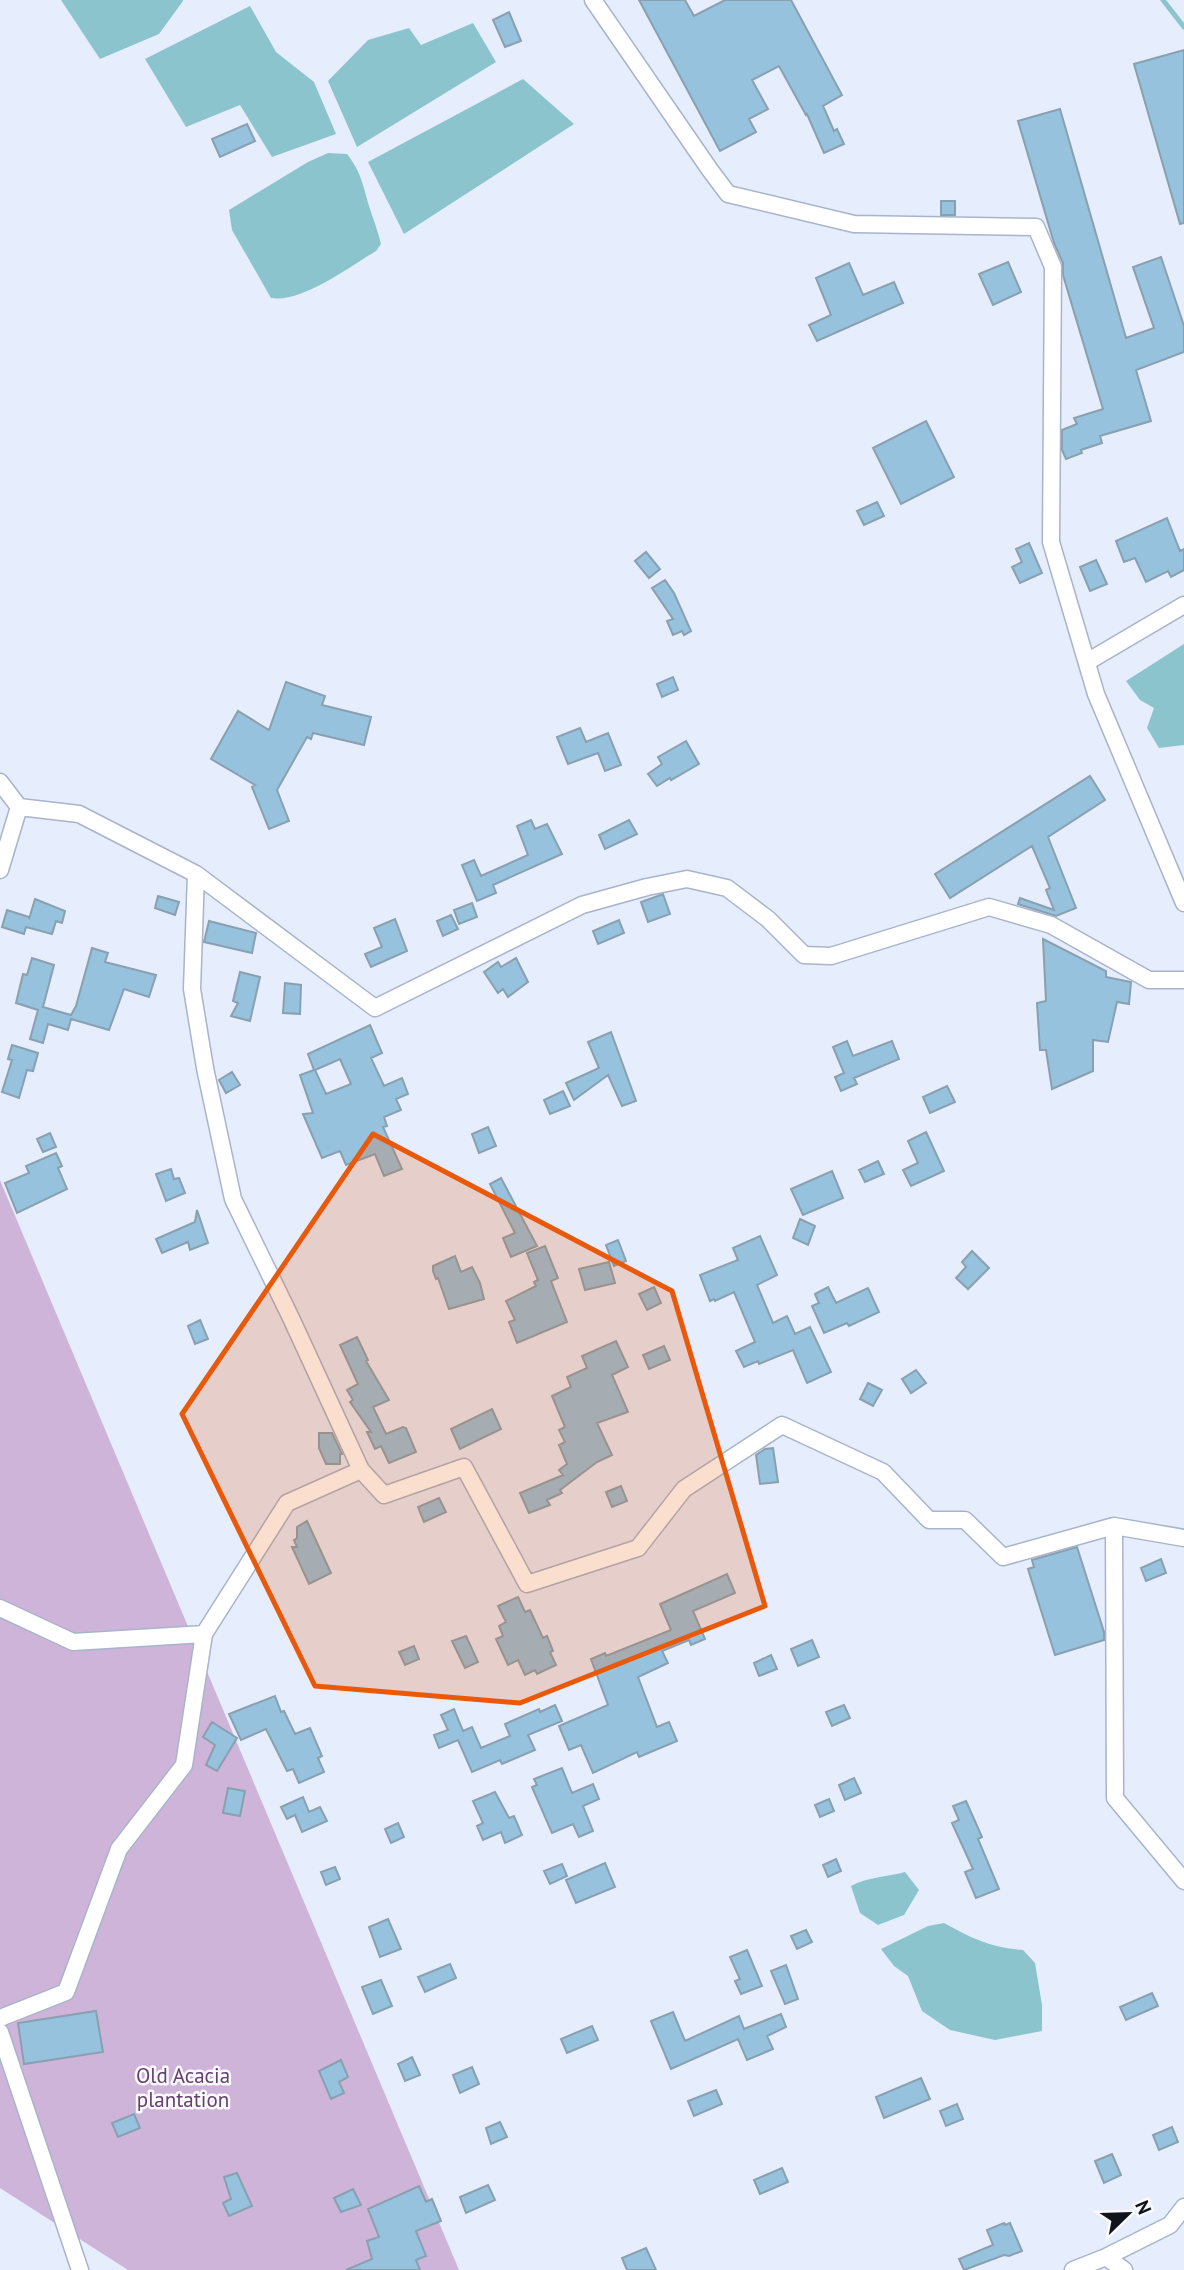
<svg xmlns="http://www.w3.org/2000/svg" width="1184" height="2270" viewBox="0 0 1184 2270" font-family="'PT Sans',sans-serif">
<rect width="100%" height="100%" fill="#e6edfc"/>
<path fill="#cfb4d9" d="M0,1180L459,2270H128L0,2188Z"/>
<path fill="#8cc4ce" d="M61,0H183V1L159,34L100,59Z
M250,6L276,52L314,82L336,134L272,157L240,105L186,127L145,59Z
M473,23L496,62L357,147L328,81L368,40L409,28L421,45Z
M523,79L574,124L404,234L368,162Z
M328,153L347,154C361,172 363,185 369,206C373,219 378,231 381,244L376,251C349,267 302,303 271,298L232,230L229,210L308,162Z
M1184,644V745L1159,748L1147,728L1154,708L1140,700L1126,681Z
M905,1872L919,1890L904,1915L878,1925L860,1913L851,1886C867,1877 887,1877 905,1872Z
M944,1923C971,1938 991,1948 1023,1950L1035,1963L1042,2005V2031L995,2040L950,2030L922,2011L908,1976L894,1966L881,1949L928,1926Z"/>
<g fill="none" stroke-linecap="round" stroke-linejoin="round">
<path stroke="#8cc4ce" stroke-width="5" d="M1163,0L1184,27"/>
</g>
<path fill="#96c2dd" stroke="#88a0b0" stroke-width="2" fill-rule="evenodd" d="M639,0H685L694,16L725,0H791L842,95L823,106L834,131L837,129L844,144L824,153L807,114L806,115L779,66L752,80L768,109L749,119L756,132L720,151Z
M509,12L521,41L505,47L493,20Z
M1184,50V223L1180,224L1134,64Z
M1060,109L1126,338L1154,328L1133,267L1161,257L1184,326V352L1136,370L1151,421L1100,436L1102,443L1081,450L1082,453L1066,459L1062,450V430L1077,424L1074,418L1103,409L1063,275V263L1054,243L1018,121Z
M247,124L255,141L220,157L212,139Z
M941,201H955V215H941Z
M1008,262L1021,292L993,305L979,274Z
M849,263L863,295L894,282L903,303L817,341L809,325L831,315L816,278Z
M926,421L954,477L901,504L873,448Z
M877,502L884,516L864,525L857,511Z
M1167,518L1180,551L1184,549V570L1171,577L1168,571L1146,582L1135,558L1124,562L1116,541Z
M1029,543L1042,573L1020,583L1012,567L1022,562L1016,549Z
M646,552L660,569L649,578L635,561Z
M1096,560L1107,584L1090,591L1080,567Z
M665,580L674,593L691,631L684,635L682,631L673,635L667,621L673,619L652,588Z
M673,677L678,690L662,697L657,684Z
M286,682L325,696L322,705L371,717L364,745L313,733L311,739L307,737L277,790L289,821L269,829L252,787L255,785L211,759L238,711L269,730Z
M580,728L586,742L608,733L621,765L605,771L598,753L568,764L557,737Z
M686,741L699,764L671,780L670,778L657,786L648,774L662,764L658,757Z
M1090,776L1105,800L1048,837L1076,908L1056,916L1018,904L1020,898L1054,910L1046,890L1050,888L1032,846L950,898L935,874Z
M531,820L535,829L547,824L562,854L493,885L496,893L477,901L462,865L474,860L481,876L528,855L517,826Z
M629,820L637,834L605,849L599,835Z
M663,894L670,914L648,922L641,902Z
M158,896L179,902L175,915L155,908Z
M35,899L65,911L62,923L56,921L52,934L26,927L24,934L2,927L7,910L29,917V919Z
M472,903L477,917L459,924L454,910Z
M451,915L458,929L443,936L437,921Z
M395,919L407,951L371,967L365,954L382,947L374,928Z
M619,920L624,933L598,944L593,931Z
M209,921L256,933L252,953L204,942Z
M1043,939L1106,971V977L1131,982L1129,1004L1117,1002L1108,1042L1093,1040V1071L1052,1089L1046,1050H1040L1037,1003L1046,1001Z
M92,948L108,953L105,962L156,975L149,997L124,989L109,1030L71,1019L68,1030L48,1024L43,1043L30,1039L38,1010L16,1003L23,974L27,975L32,958L54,965L43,1007L71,1015L76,1006Z
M516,958L528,982L508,997L503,989L498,993L484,972L498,962L501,967Z
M240,972L260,977L250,1021L231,1016L238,1003L233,1001Z
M285,983L301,985L300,1014L283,1013Z
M370,1025L382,1053L371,1058L384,1086L402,1078L408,1094L396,1099L401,1110L384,1117L387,1126L383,1127L402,1169L384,1176L375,1154L346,1165L340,1151L322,1158L303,1114L313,1113L300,1075L314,1070L308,1054ZM340,1059L351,1084L326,1094L315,1070Z
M611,1032L636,1101L622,1106L608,1075L574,1100L566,1083L599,1068L588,1042Z
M847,1041L853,1056L892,1041L899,1059L854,1078L857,1084L841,1091L835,1077L844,1073L833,1047Z
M12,1045L38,1053L33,1071L27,1070L19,1098L2,1092L12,1060L8,1059Z
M232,1072L240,1085L226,1093L219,1080Z
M947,1086L955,1102L930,1113L923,1097Z
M563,1091L570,1106L550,1114L544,1100Z
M488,1127L496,1146L479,1153L472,1134Z
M926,1132L944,1171L911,1186L903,1170L918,1163L908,1141Z
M50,1133L56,1147L43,1152L37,1139Z
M56,1153L62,1166L58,1168L67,1189L17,1213L5,1183L29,1173L26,1166Z
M878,1161L884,1174L865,1182L859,1170Z
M171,1169L174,1179L179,1178L185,1193L166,1201L156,1174Z
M832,1171L843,1198L803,1215L791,1189Z
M501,1178L537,1246L511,1257L503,1238L515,1233L490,1184Z
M197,1210L208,1243L190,1250L188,1242L162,1253L156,1239L195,1222Z
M800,1219L815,1226L808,1245L793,1238Z
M760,1236L777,1275L757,1285L773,1323L787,1316L795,1334L810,1327L831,1372L807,1383L793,1350L759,1364L758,1361L744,1367L736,1351L755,1342L734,1292L715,1301L714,1299L710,1301L700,1275L738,1260L733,1248Z
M618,1240L626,1261L614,1266L606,1245Z
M545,1246L558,1278L551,1281L567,1322L517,1343L509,1322L515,1320L506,1301L536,1286L534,1282L538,1280L527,1253Z
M972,1251L989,1268L968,1289L956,1278L966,1267L962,1262Z
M455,1256L461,1272L472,1267L480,1283L484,1299L449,1309L438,1278L436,1279L433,1271V1266Z
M609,1262L615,1283L585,1290L579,1269Z
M654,1287L661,1303L647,1310L639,1294Z
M828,1287L836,1303L868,1288L879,1312L849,1326L847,1323L824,1333L812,1306L819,1303L815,1294Z
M200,1320L208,1339L195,1344L188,1326Z
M357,1337L368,1360L366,1361L389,1400L373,1407L386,1434L403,1427L406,1428L416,1452L389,1463L381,1446L375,1449L367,1432H371L350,1402L353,1400L347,1390L358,1384L340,1345Z
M616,1341L628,1367L612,1375L628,1412L597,1423L612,1455L597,1462L560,1490L562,1493L547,1500L550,1505L529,1513L520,1493L563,1475L559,1470L567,1464L559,1445L565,1442L559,1430L565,1427L552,1396L571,1387L567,1377L587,1368L582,1356Z
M664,1346L670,1360L649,1369L643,1355Z
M916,1370L926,1383L911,1393L902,1379Z
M868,1383L882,1390L873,1406L860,1399Z
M492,1409L501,1429L460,1449L451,1429Z
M319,1433H332L342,1454H340V1464H326L319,1448Z
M773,1448L778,1482L760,1484L756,1455L765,1449Z
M621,1486L627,1501L612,1507L606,1492Z
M439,1498L446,1512L424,1522L418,1507Z
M307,1521L331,1573L309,1584L292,1547H297L294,1540L297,1538V1527Z
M1077,1547L1104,1632V1640L1055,1655L1028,1569L1034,1567L1032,1560Z
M1161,1559L1166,1573L1146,1581L1141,1568Z
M727,1574L735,1593L693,1611L705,1639L691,1645L689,1640L662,1651L668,1663L638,1677L657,1727L669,1722L677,1741L639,1757L637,1752L593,1773L581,1745L569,1750L559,1726L608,1705L591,1659L605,1653L606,1656L671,1630L660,1604Z
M518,1597L525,1612L530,1610L543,1638L547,1636L553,1651L550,1652L556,1665L537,1674L535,1670L525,1675L518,1660L508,1665L496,1639L503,1636L499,1626L506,1622L498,1606Z
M466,1636L478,1662L465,1668L452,1641Z
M812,1640L819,1657L798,1666L791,1649Z
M414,1646L419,1659L405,1665L399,1652Z
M771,1655L777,1669L759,1676L754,1663Z
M275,1696L281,1712L284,1711L295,1734L310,1728L322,1756L318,1758L324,1772L299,1783L293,1769L287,1771L266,1729L241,1740L229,1714Z
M555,1705L562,1721L528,1735L535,1750L502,1764L500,1760L472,1772L458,1740L439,1748L434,1735L448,1730L441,1715L454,1709L463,1731L472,1727L481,1748L510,1736L505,1724L539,1709L540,1712Z
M844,1705L850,1718L832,1726L826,1712Z
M212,1722L237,1738L217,1771L206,1765L215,1745L203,1737Z
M562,1768L572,1793L593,1784L599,1799L583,1806L593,1831L579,1837L573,1824L552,1833L532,1787L537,1785L534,1779Z
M854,1778L861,1793L845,1800L839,1785Z
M228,1788L245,1791L240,1816L223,1813Z
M495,1792L509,1818L514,1816L522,1835L505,1843L501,1832L483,1840L477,1826L483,1823L473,1801Z
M303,1797L309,1812L320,1807L327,1821L302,1832L295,1815L287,1819L281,1807Z
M829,1799L834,1811L820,1817L815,1805Z
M966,1801L982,1837L978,1839L999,1889L976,1898L965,1872L973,1869L952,1823L959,1820L953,1806Z
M398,1823L404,1837L391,1843L385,1829Z
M836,1859L841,1871L828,1877L823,1865Z
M605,1863L615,1887L576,1903L566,1880Z
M562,1864L567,1876L550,1884L544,1871Z
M335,1867L340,1879L326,1885L321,1872Z
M388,1919L401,1949L380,1957L369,1927Z
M806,1930L812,1942L797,1949L791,1936Z
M747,1950L762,1986L741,1994L735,1981L740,1979L730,1957Z
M450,1964L456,1978L425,1992L418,1977Z
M786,1965L798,1999L785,2004L771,1971Z
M381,1980L392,2006L373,2014L362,1987Z
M1152,1993L1158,2006L1126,2020L1120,2007Z
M96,2011L103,2052L24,2064L18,2023Z
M673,2012L685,2041L739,2016L744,2029L781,2014L786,2027L767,2036L773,2049L747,2060L738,2039L671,2069L651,2021Z
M592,2026L598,2040L567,2053L561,2039Z
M412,2057L420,2075L405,2081L398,2064Z
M341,2060L348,2077L339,2082L344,2093L331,2099L319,2071Z
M472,2067L479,2084L460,2093L453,2075Z
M921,2078L930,2099L884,2118L876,2097Z
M716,2090L722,2104L694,2116L688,2101Z
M957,2104L963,2119L946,2126L940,2111Z
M134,2114L140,2128L118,2137L112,2123Z
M500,2122L507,2137L491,2144L486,2128Z
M1172,2127L1178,2142L1159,2150L1153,2135Z
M1112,2154L1121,2175L1104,2183L1095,2161Z
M782,2168L788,2182L760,2194L754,2180Z
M237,2173L252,2206L229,2216L223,2203L231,2199L224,2177Z
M488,2185L495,2200L466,2213L460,2197Z
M419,2186L426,2202L432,2199L441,2221L416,2231L426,2256L416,2260L420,2270H346L372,2259L367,2241L379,2237L368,2209Z
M353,2189L361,2205L341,2212L334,2198Z
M1004,2223L1005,2225L1010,2223L1022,2251L1009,2256L1004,2255L964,2270L959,2259L993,2245L987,2230Z
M646,2248L656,2270H627L622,2258Z"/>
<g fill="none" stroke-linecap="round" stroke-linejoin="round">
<g stroke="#a8b4cb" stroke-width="19">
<path id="street" d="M593,0L710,170L728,194L854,224L1036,227L1053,267L1051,542L1096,694L1184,903
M1087,662L1184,605
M0,782L19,807L79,814L196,874L375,1008L582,905L647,887L687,879L727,888L768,919L804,955L831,956L989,907L1051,925L1149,980H1184
M0,870L19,807
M361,1470L384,1495L464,1467L527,1584L638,1548L684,1489L782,1425L883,1472L929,1520H965L1003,1557L1114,1526L1184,1538
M1114,1526L1115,1798L1184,1881
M0,1608L73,1642L204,1634
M0,2018L66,1992L119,1849L184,1765L204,1634L287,1503L361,1470L291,1318L233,1199L205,1068L192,989L196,874
M0,2032L80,2270
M1106,2257L1124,2270
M1073,2270L1106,2257L1170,2225L1184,2207"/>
</g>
<use href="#street" stroke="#fff" stroke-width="16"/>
</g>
<path fill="#e8590c" fill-opacity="0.2" stroke="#e8590c" stroke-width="5" stroke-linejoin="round" d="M373,1134L672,1291L765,1606L520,1703L315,1686L182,1414Z"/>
<g text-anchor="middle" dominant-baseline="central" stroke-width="5" stroke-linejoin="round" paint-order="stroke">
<g font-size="21" fill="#644071" stroke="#fafafa">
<text x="183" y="2075">Old Acacia<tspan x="183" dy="24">plantation</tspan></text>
</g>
</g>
<g transform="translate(1128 2214) rotate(67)" stroke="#fafafa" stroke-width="5" paint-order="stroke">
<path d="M0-5L12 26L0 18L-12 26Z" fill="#10141c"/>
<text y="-10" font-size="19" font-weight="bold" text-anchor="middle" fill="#10141c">N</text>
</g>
</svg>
